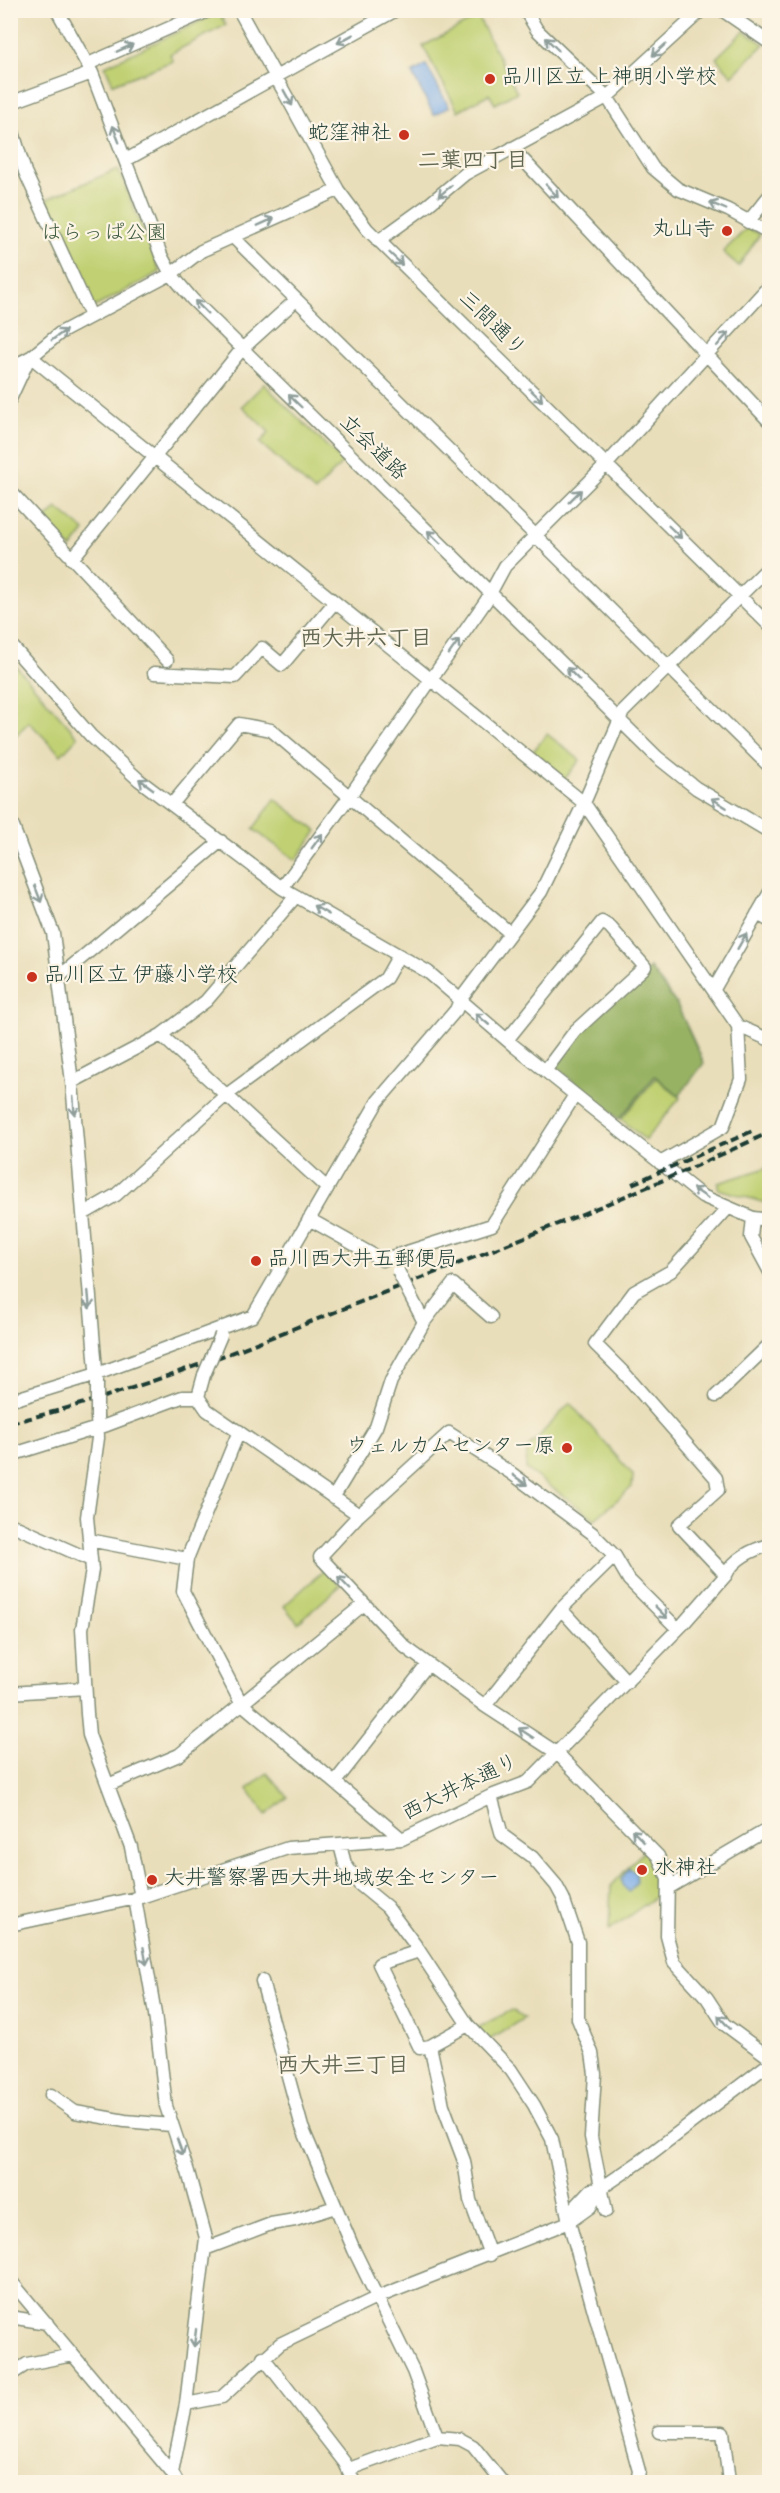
<svg xmlns="http://www.w3.org/2000/svg" width="780" height="2493" viewBox="0 0 780 2493" font-family="Dekko,'Klee One',sans-serif">
<rect width="100%" height="100%" fill="#fcf5e5"/>
<filter id="ink" filterUnits="userSpaceOnUse"><feTurbulence type="fractalNoise" baseFrequency=".0167" numOctaves="2"/><feDisplacementMap in="SourceGraphic" scale="12" xChannelSelector="R" yChannelSelector="G"/><feConvolveMatrix kernelMatrix="1 2 1 2 8 2 1 2 1" color-interpolation-filters="sRGB"/></filter>
<filter id="wash" filterUnits="userSpaceOnUse"><feTurbulence type="fractalNoise" baseFrequency=".008" numOctaves="4" result="noise"/><feDisplacementMap in="SourceGraphic" scale="24" xChannelSelector="R" yChannelSelector="G"/><feGaussianBlur stdDeviation="1.35" result="paint"/><feColorMatrix in="noise" values="0 0 0 0 0 0 0 0 0 0 0 0 0 0 0 0 0 1.4 0 .05"/><feComposite in="paint" operator="in"/></filter>
<g filter="url(#wash)">
<rect width="100%" height="100%" fill="#e9deba"/>
<path fill="#c0d072" stroke="#708653" stroke-width="1.5" d="M222,11H229L220,15L226,25L170,54L173,61L113,84L105,66Z
M478,17L517,92L495,104L489,94L458,111L423,46Z
M744,31L764,44L732,76L716,58Z
M118,169L160,272L93,308L47,199Z
M747,228L760,234L739,266L723,252Z
M264,384L343,462L315,492L260,443L269,432L242,406Z
M57,508L85,531L71,549L45,520Z
M17,667L78,737L61,755L29,722L11,740V671Z
M547,734L580,760L564,780L531,754Z
M275,799L317,831L296,860L253,829Z
M656,1078L680,1098L645,1140L621,1119Z
M769,1167V1204L718,1189V1183Z
M570,1403L633,1475L632,1487L595,1519L526,1469L527,1449Z
M325,1569L340,1586L298,1623L284,1606Z
M267,1773L288,1797L266,1815L248,1789Z
M648,1846L667,1889L609,1930L611,1886Z
M512,2010L524,2018L488,2041L476,2028Z"/>
<path fill="#98b264" stroke="#5c784c" stroke-width="1.5" d="M650,968L677,1005L704,1063L679,1096L655,1076L619,1119L553,1065L586,1024Z"/>
<path fill="#7eade8" stroke="#4e758e" stroke-width="1.5" d="M426,65L449,107L434,115L412,73Z
M629,1869L636,1873L637,1882L629,1892L622,1885L621,1879Z"/>
</g>
<g filter="url(#ink)">
<g fill="none" stroke-linecap="round" stroke-linejoin="round">
<g stroke="#848e77" stroke-width="15">
<path id="minor" d="M57,10L92,73L161,255L171,274L192,299L657,757L696,788L770,832
M239,10L338,190L367,229L770,626
M525,10L537,30L607,97L653,168L678,189L728,210L770,233
M722,10L770,43
M88,64L210,10
M10,103L92,73
M10,122L25,172L91,316
M512,148L770,422
M126,160L396,10
M748,222L770,195
M233,237L770,767
M378,241L428,205L465,174L607,97L702,10
M31,357L584,803L738,1026L741,1079L723,1127L660,1163
M10,368L31,357L60,333L171,274L201,251L338,190
M10,399L29,358
M10,491L167,660
M72,559L242,349L296,300
M10,644L91,736L139,780L282,888L428,972L514,1046L702,1196L753,1218L770,1220
M154,673L235,677L262,648L282,665L334,603
M173,803L239,724L271,730L510,933
M10,819L53,933L72,1082L97,1381
M282,888L349,797L486,601L505,566L606,465L770,285
M757,914L770,921
M60,976L221,841
M714,989L770,892
M738,1026L770,1040
M161,1035L327,1188
M507,1040L602,922L610,927L645,967L575,1031L545,1071
M72,1082L161,1035L206,1001L296,896
M83,1214L116,1195L225,1096L386,978L399,955
M753,1218L751,1237L770,1272
M309,1219L382,1260L492,1225L575,1095
M410,1295L424,1322
M10,1396L19,1398L97,1374L253,1316L378,1101L456,1010L460,1000L541,892L584,803L623,712L770,566
M716,1396L770,1344
M198,1397L204,1375
M97,1417L98,1438L87,1517L92,1570L82,1629L87,1714L89,1735L131,1847L141,1897
M239,1431L187,1559L183,1591L241,1703L402,1839
M10,1461L14,1454L107,1425L182,1397H198L207,1410L359,1515
M333,1498L376,1427L391,1381L424,1322L453,1284L491,1317
M10,1524L91,1560
M89,1540L187,1559
M726,1575L679,1525L718,1490L716,1478L624,1373L595,1344L634,1292L671,1271L728,1208
M561,1609L627,1682
M678,1629L629,1580L615,1556L592,1533L511,1473L449,1433L359,1515L320,1557L405,1647L485,1706L557,1753L658,1856L668,1878L667,1936L674,1962L707,1998L724,2024L770,2058
M10,1693L85,1688
M485,1706L561,1609L615,1556
M335,1782L428,1664
M108,1785L179,1755L364,1604
M491,1796L502,1835L532,1857L556,1885L563,1898L578,1942V2019L592,2053L595,2074L591,2137L606,2211
M340,1845L345,1864L359,1884L387,1907L416,1946L468,2025L511,2070L534,2105L552,2139L569,2222L639,2471L637,2482
M668,1888L770,1828
M135,1898L155,2014L166,2106L188,2172L206,2238L186,2404L172,2473L177,2482
M10,1925L141,1897L288,1848L402,1839L491,1796L528,1782L683,1624L726,1575C733,1559 753,1549 770,1545
M419,1951L379,1964L420,2048L430,2046
M262,1981L302,2127L354,2250L413,2371L437,2437
M468,2025L430,2046L443,2105L464,2161L470,2200L490,2255
M51,2095L75,2112L125,2121L171,2125
M569,2221L577,2205L591,2190L600,2189L641,2161L770,2063
M205,2249L271,2224L295,2220L335,2207
M10,2280L172,2473
M10,2317L47,2323
M263,2357L345,2463L354,2482
M10,2375L27,2364L73,2355
M186,2404L222,2397L280,2344L378,2297L569,2222L590,2207L600,2189
M659,2432H723L729,2482
M349,2469L437,2437L460,2439L473,2446L502,2482"/>
</g>
<use href="#minor" stroke="#fff" stroke-width="12"/>
<path stroke="#1f3d34" stroke-width="4" stroke-dasharray="9 4.5" stroke-linecap="butt" d="M632,1184L755,1130
M10,1423C140,1392 264,1340 388,1291C516,1241 645,1191 770,1132"/>
<g stroke="#848e77" stroke-width="15" stroke-linecap="butt">
<path id="minor-bridge" d="M398,1271L410,1295
M204,1375L221,1335
M97,1417V1382"/>
</g>
<use href="#minor-bridge" stroke="#fff" stroke-width="12"/>
</g>
<defs><path id="oneway-shaft" d="M-6 0H5M1.5-3L5.5 0L1.5 3" fill="none" stroke-width="1.6" stroke-linecap="round" stroke-linejoin="round" transform="scale(1.5)"/></defs>
<g stroke="#8f9e9a">
<use href="#oneway-shaft" transform="translate(345 39) rotate(151)"/>
<use href="#oneway-shaft" transform="translate(552 44) rotate(-136)"/>
<use href="#oneway-shaft" transform="translate(125 48) rotate(-24)"/>
<use href="#oneway-shaft" transform="translate(659 50) rotate(138)"/>
<use href="#oneway-shaft" transform="translate(288 98) rotate(61)"/>
<use href="#oneway-shaft" transform="translate(116 134) rotate(-111)"/>
<use href="#oneway-shaft" transform="translate(445 191) rotate(139)"/>
<use href="#oneway-shaft" transform="translate(552 191) rotate(47)"/>
<use href="#oneway-shaft" transform="translate(718 206) rotate(-157)"/>
<use href="#oneway-shaft" transform="translate(266 222) rotate(-24)"/>
<use href="#oneway-shaft" transform="translate(396 259) rotate(44)"/>
<use href="#oneway-shaft" transform="translate(201 307) rotate(-135)"/>
<use href="#oneway-shaft" transform="translate(59 335) rotate(-35)"/>
<use href="#oneway-shaft" transform="translate(723 339) rotate(-49)"/>
<use href="#oneway-shaft" transform="translate(536 395) rotate(44)"/>
<use href="#oneway-shaft" transform="translate(295 401) rotate(-136)"/>
<use href="#oneway-shaft" transform="translate(575 496) rotate(-45)"/>
<use href="#oneway-shaft" transform="translate(675 532) rotate(44)"/>
<use href="#oneway-shaft" transform="translate(434 537) rotate(-136)"/>
<use href="#oneway-shaft" transform="translate(454 647) rotate(-55)"/>
<use href="#oneway-shaft" transform="translate(573 674) rotate(-135)"/>
<use href="#oneway-shaft" transform="translate(146 784) rotate(-144)"/>
<use href="#oneway-shaft" transform="translate(719 803) rotate(-148)"/>
<use href="#oneway-shaft" transform="translate(317 841) rotate(-54)"/>
<use href="#oneway-shaft" transform="translate(38 894) rotate(69)"/>
<use href="#oneway-shaft" transform="translate(321 910) rotate(-150)"/>
<use href="#oneway-shaft" transform="translate(742 941) rotate(-60)"/>
<use href="#oneway-shaft" transform="translate(482 1019) rotate(-140)"/>
<use href="#oneway-shaft" transform="translate(74 1106) rotate(86)"/>
<use href="#oneway-shaft" transform="translate(700 1193) rotate(-146)"/>
<use href="#oneway-shaft" transform="translate(89 1300) rotate(85)"/>
<use href="#oneway-shaft" transform="translate(520 1480) rotate(36)"/>
<use href="#oneway-shaft" transform="translate(344 1583) rotate(-134)"/>
<use href="#oneway-shaft" transform="translate(661 1612) rotate(45)"/>
<use href="#oneway-shaft" transform="translate(526 1733) rotate(-147)"/>
<use href="#oneway-shaft" transform="translate(638 1836) rotate(-134)"/>
<use href="#oneway-shaft" transform="translate(145 1956) rotate(80)"/>
<use href="#oneway-shaft" transform="translate(724 2022) rotate(-132)"/>
<use href="#oneway-shaft" transform="translate(180 2147) rotate(70)"/>
<use href="#oneway-shaft" transform="translate(195 2338) rotate(97)"/>
</g>
</g>
<g fill="#c8321e" stroke="#fcf5e5" stroke-width="2">
<circle cx="490" cy="79" r="6"/>
<circle cx="404" cy="135" r="6"/>
<circle cx="727" cy="231" r="6"/>
<circle cx="32" cy="977" r="6"/>
<circle cx="256" cy="1261" r="6"/>
<circle cx="567" cy="1448" r="6"/>
<circle cx="642" cy="1870" r="6"/>
<circle cx="152" cy="1880" r="6"/>
</g>
<g text-anchor="middle" dominant-baseline="central" stroke-width="4.5" stroke-linejoin="round" paint-order="stroke">
<g font-size="21" fill="#1f3d34" stroke="#fcf5e5" text-anchor="start">
<text x="502" y="79">品川区立 上神明小学校</text>
<text x="392" y="135" text-anchor="end">蛇窪神社</text>
<text x="715" y="231" text-anchor="end">丸山寺</text>
<text x="44" y="977">品川区立 伊藤小学校</text>
<text x="268" y="1261">品川西大井五郵便局</text>
<text x="555" y="1448" text-anchor="end">ウェルカムセンター原</text>
<text x="654" y="1870">水神社</text>
<text x="164" y="1880">大井警察署西大井地域安全センター</text>
</g>
<g font-size="21" fill="#3f5a40" stroke="#fcf5e5">
<text x="104" y="235">はらっぱ公園</text>
</g>
<g font-size="21" fill="#1f3d34" stroke="#fcf5e5">
<text transform="translate(491 325) rotate(44)">三間通り</text>
<text transform="translate(372 449) rotate(44)">立会道路</text>
<text transform="translate(461 1789) rotate(-26)">西大井本通り</text>
</g>
<g font-size="22" font-weight="bold" fill="#626752" stroke="#fcf5e5">
<text x="473" y="162">二葉四丁目</text>
<text x="366" y="640">西大井六丁目</text>
<text x="343" y="2067">西大井三丁目</text>
</g>
</g>
<rect width="780" height="2493" fill="none" stroke="#fcf5e5" stroke-width="36"/>
</svg>
